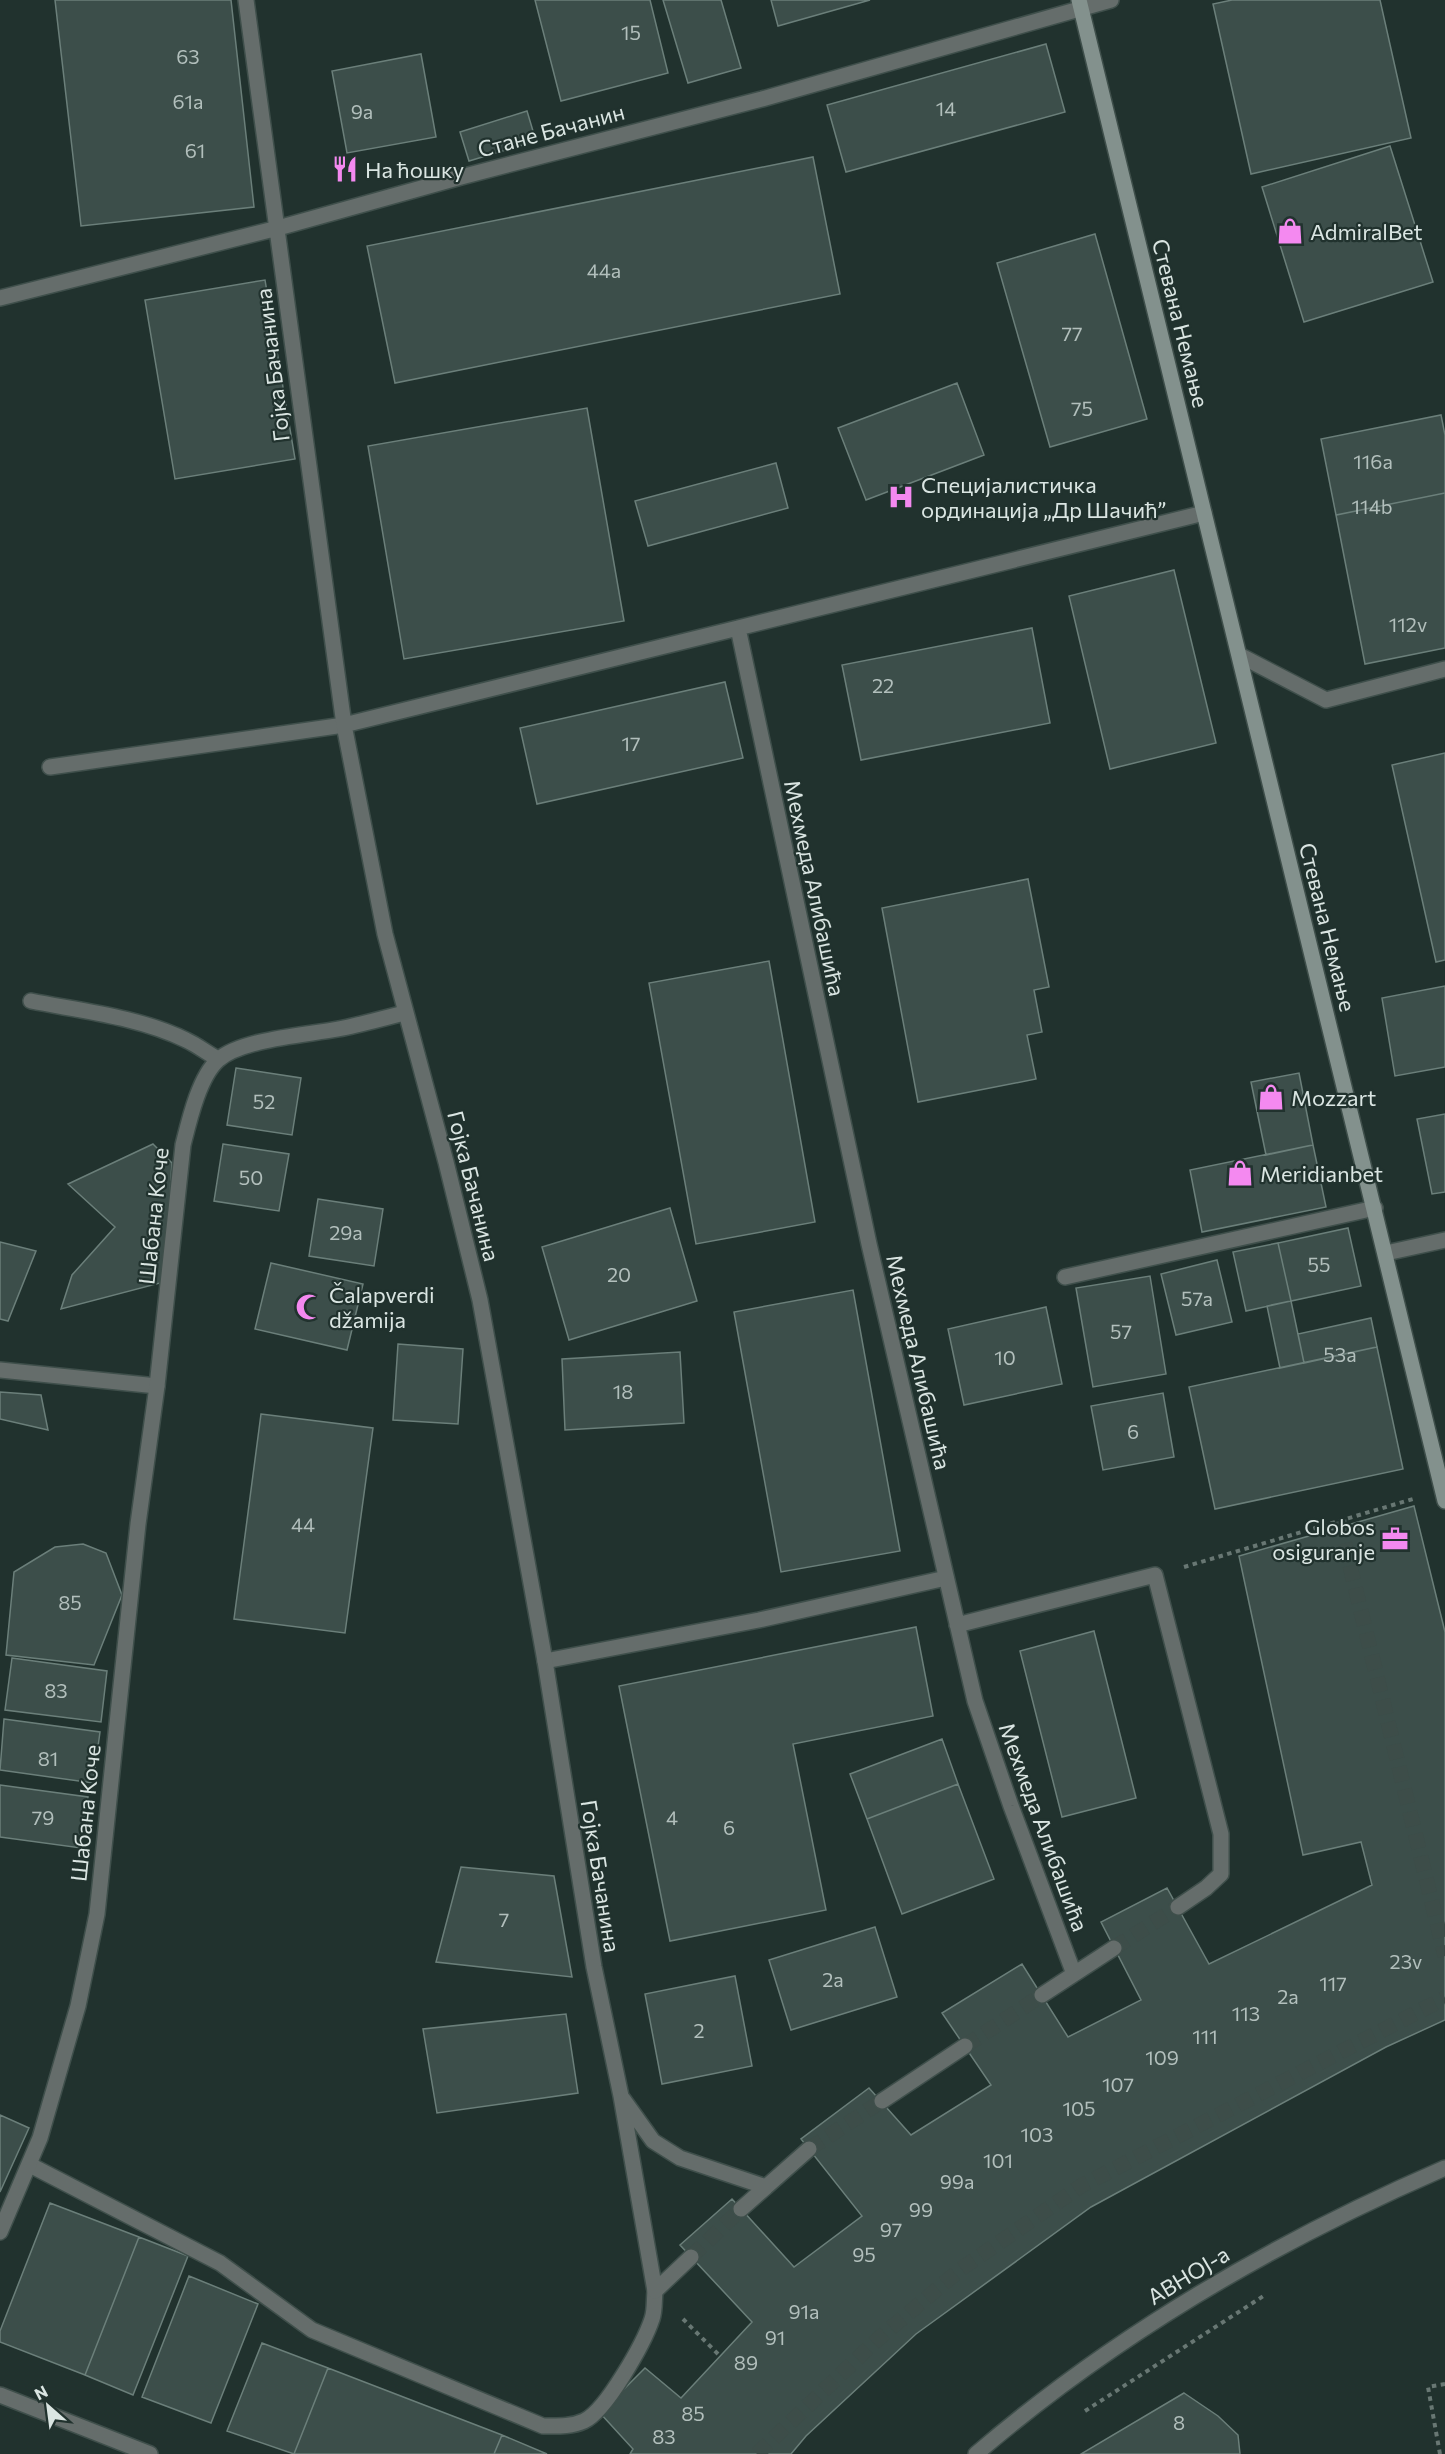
<svg xmlns="http://www.w3.org/2000/svg" width="1445" height="2454" viewBox="0 0 1445 2454" font-family="Commissioner,sans-serif">
<rect width="100%" height="100%" fill="#21322e"/>
<path fill="#3c4e4a" stroke="#6b7f7a" stroke-width="1.5" d="M55,0H231L254,207L81,226Z
M535,0H650L668,73L561,101Z
M663,0H721L741,68L688,83Z
M771,0H870L778,26Z
M1232,0H1380L1411,138L1251,174L1213,4Z
M1046,44L1065,112L846,172L827,105Z
M421,54L436,137L347,153L332,71Z
M527,111L536,141L469,161L460,132Z
M1390,146L1433,282L1304,322L1262,187Z
M813,157L840,294L395,383L367,246Z
M1095,234L1147,419L1050,447L997,263Z
M265,280L295,459L175,479L145,300Z
M957,383L984,455L866,500L838,428Z
M587,408L624,621L404,659L368,446Z
M1441,415L1445,435V493L1336,515L1321,439Z
M776,463L788,508L648,546L635,501Z
M1445,493V648L1365,664L1336,515Z
M1174,570L1216,743L1110,769L1069,596Z
M1032,628L1050,723L861,760L842,665Z
M725,682L743,758L537,804L520,728Z
M1445,753V960L1436,962L1392,765Z
M1028,879L1049,987L1034,990L1042,1032L1027,1035L1036,1079L918,1102L882,908Z
M769,961L815,1222L696,1244L649,983Z
M1445,986V1067L1395,1076L1382,998Z
M236,1068L301,1078L292,1135L227,1125Z
M1299,1073L1313,1145L1266,1155L1251,1082Z
M1445,1114V1192L1432,1194L1417,1119Z
M153,1144L172,1163L164,1282L61,1309L72,1275L115,1227L68,1184Z
M223,1144L289,1154L279,1211L214,1201Z
M1313,1145L1326,1207L1202,1232L1190,1170Z
M318,1199L383,1209L374,1266L309,1256Z
M670,1208L697,1301L569,1340L542,1247Z
M1348,1228L1361,1286L1291,1301L1278,1243Z
M0,1242L36,1251L8,1321L0,1319Z
M1278,1243L1291,1301L1246,1311L1233,1252Z
M1217,1260L1232,1322L1176,1335L1161,1274Z
M271,1263L363,1284L347,1350L255,1329Z
M1150,1276L1166,1374L1093,1387L1076,1288Z
M853,1290L900,1551L781,1572L734,1312Z
M1291,1301L1304,1363L1280,1368L1267,1306Z
M1046,1307L1062,1384L964,1405L948,1329Z
M1371,1318L1377,1347L1304,1363L1298,1334Z
M398,1344L463,1349L458,1424L393,1420Z
M1377,1347L1403,1469L1215,1509L1189,1387Z
M680,1352L684,1423L565,1430L562,1359Z
M0,1392L41,1395L48,1430L0,1419Z
M1163,1393L1174,1457L1103,1470L1091,1406Z
M261,1414L373,1428L345,1633L234,1619Z
M1414,1506L1445,1632V2020L1386,2047L1091,2207L916,2334L806,2436L791,2454H630L633,2449L600,2413L645,2368L681,2398L752,2322L680,2245L732,2199L794,2267L862,2216L801,2139L869,2088L911,2135L991,2085L942,2013L1022,1964L1068,2037L1141,2000L1101,1922L1167,1888L1209,1964L1372,1885L1361,1842L1303,1855L1239,1556Z
M83,1544L106,1553L122,1595L94,1665L6,1655L14,1572L55,1547Z
M916,1627L933,1716L793,1744L826,1910L670,1941L619,1686Z
M1094,1631L1136,1798L1062,1817L1020,1651Z
M12,1658L107,1671L101,1722L5,1710Z
M4,1719L100,1732L93,1783L0,1770Z
M942,1739L958,1784L867,1819L850,1774Z
M958,1784L994,1879L902,1914L867,1819Z
M0,1785L88,1797L81,1848L0,1837Z
M461,1867L554,1876L572,1977L436,1962Z
M875,1927L897,1997L791,2030L769,1960Z
M735,1976L752,2066L662,2084L645,1994Z
M566,2014L578,2093L437,2113L423,2029Z
M0,2115L29,2128L0,2192Z
M50,2203L139,2237L85,2375L0,2342V2331Z
M139,2237L188,2256L133,2395L85,2375Z
M189,2276L258,2304L211,2423L142,2397Z
M262,2343L328,2368L294,2454L227,2431Z
M328,2368L502,2435L494,2454H294Z
M1184,2393L1218,2416L1238,2435L1240,2454H1081Z
M502,2435L547,2454H494Z"/>
<g fill="none" stroke-linecap="round" stroke-linejoin="round">
<path stroke="#3d4d49" stroke-width="15" stroke-dasharray="15 8" stroke-linecap="butt" d="M1339,1521L1445,1956
M1114,1948L1178,1907
M965,2046L1042,1995
M809,2149L882,2101
M691,2257L741,2209
M757,2454L878,2339L961,2269L1081,2186L1445,1998"/>
<g stroke="#3f4f4b" stroke-width="18">
<path id="lane" d="M1241,656L1326,700L1445,669
M50,767L344,725
M0,1370L157,1386
M545,1661L759,1620L946,1578
M30,2165L220,2263L312,2330L543,2426C556,2426 571,2427 584,2421C606,2411 644,2343 652,2319C655,2311 654,2300 655,2291"/>
</g>
<g stroke="#3f4f4b" stroke-width="18">
<path id="street" d="M246,0L344,725L385,934L446,1162L480,1300L545,1661L594,1967L621,2096L655,2291
M0,298L278,228L461,177L762,99L1111,0
M344,725L738,628
M31,1001C82,1011 139,1017 186,1040C197,1045 207,1053 218,1059
M1386,1253L1445,1240
M1065,1277L1375,1208
M957,1625L1155,1575L1221,1834V1874L1206,1888L1178,1907
M1074,1974L1011,1806L975,1701L869,1244L738,628L1204,513
M1042,1995L1114,1948
M623,2099L653,2141L680,2158L766,2187L809,2149
M882,2101L965,2046
M741,2209L766,2187
M0,2232L40,2138L78,2006L97,1914L138,1524L157,1386L183,1145C189,1121 199,1077 218,1060C241,1039 307,1035 338,1029C361,1025 383,1018 405,1013
M655,2291L691,2257
M0,2395L150,2454
M976,2454C1116,2334 1276,2241 1445,2168"/>
</g>
<g stroke="#3f4f4b" stroke-width="18">
<path id="secondary" d="M1079,0L1445,1501"/>
</g>
<path stroke="#687773" stroke-width="4" stroke-dasharray="4.5 4.5" stroke-linecap="butt" d="M1184,1567L1413,1499
M683,2319L720,2356
M1085,2411L1265,2295
M1440,2454L1428,2387L1445,2384"/>
<use href="#lane" stroke="#656d6b" stroke-width="15"/>
<use href="#street" stroke="#656d6b" stroke-width="15"/>
<use href="#secondary" stroke="#83918d" stroke-width="15"/>
</g>
<defs>
<g id="restaurant-bare" transform="scale(2.07)"><path d="M-5-6h1v4h1v-4h1v4h1v-4h1v5L-1.5 .5V6h-2V.5L-5-1ZM5-6V6H3V1.5H1.5Q1.5-4 5-6Z" fill="#f489f0" stroke="#21322e" stroke-width="2.5" paint-order="stroke"/></g>
<g id="shop-bare" transform="scale(2.07)"><path d="M-5-2.5h2.3a2.7 3.5 0 0 1 5.4 0H5L5.5 6h-11ZM-1.5-2.5h3a1.5 2.3 0 0 0-3 0Z" fill="#f489f0" stroke="#21322e" stroke-width="2.5" paint-order="stroke"/></g>
<g id="hospital-bare" transform="scale(2.07)"><path d="M-5-5h3v3.5h4V-5h3V5h-3V1.5h-4V5h-3Z" fill="#f489f0" stroke="#21322e" stroke-width="2.5" paint-order="stroke"/></g>
<g id="mosque-bare" transform="scale(2.07)"><path d="M3.5-4.9A6 6 0 1 0 3.5 4.9A5 5 0 1 1 3.5-4.9Z" fill="#f489f0" stroke="#21322e" stroke-width="2.5" paint-order="stroke"/></g>
<g id="office-bare" transform="scale(2.07)"><path d="M-6-3h4V-5.5h4V-3h4V5H-6ZM-1-4.5V-3h2v-1.5ZM-6 0V1H6V0Z" fill="#f489f0" stroke="#21322e" stroke-width="2.5" paint-order="stroke"/></g>
</defs>
<g fill-rule="evenodd">
<use href="#restaurant-bare" x="345" y="169"/>
<use href="#shop-bare" x="1290" y="231"/>
<use href="#hospital-bare" x="901" y="497"/>
<use href="#shop-bare" x="1271" y="1097"/>
<use href="#shop-bare" x="1240" y="1173"/>
<use href="#mosque-bare" x="309" y="1307"/>
<use href="#office-bare" x="1395" y="1539"/>
</g>
<g text-anchor="middle" dominant-baseline="central" stroke-width="4.5" stroke-linejoin="round" paint-order="stroke">
<g font-size="20" fill="#b2bfbc">
<text x="631" y="32">15</text>
<text x="188" y="56">63</text>
<text x="188" y="101">61a</text>
<text x="946" y="108">14</text>
<text x="362" y="111">9a</text>
<text x="195" y="150">61</text>
<text x="604" y="270">44a</text>
<text x="1072" y="333">77</text>
<text x="1082" y="408">75</text>
<text x="1373" y="461">116a</text>
<text x="1372" y="506">114b</text>
<text x="1408" y="624">112v</text>
<text x="883" y="685">22</text>
<text x="631" y="743">17</text>
<text x="264" y="1101">52</text>
<text x="251" y="1177">50</text>
<text x="346" y="1232">29a</text>
<text x="1319" y="1264">55</text>
<text x="619" y="1274">20</text>
<text x="1197" y="1298">57a</text>
<text x="1121" y="1331">57</text>
<text x="1340" y="1354">53a</text>
<text x="1005" y="1357">10</text>
<text x="623" y="1391">18</text>
<text x="1133" y="1431">6</text>
<text x="303" y="1524">44</text>
<text x="70" y="1602">85</text>
<text x="56" y="1690">83</text>
<text x="48" y="1758">81</text>
<text x="43" y="1817">79</text>
<text x="672" y="1817">4</text>
<text x="729" y="1827">6</text>
<text x="504" y="1919">7</text>
<text x="1406" y="1961">23v</text>
<text x="833" y="1979">2a</text>
<text x="1333" y="1983">117</text>
<text x="1288" y="1996">2a</text>
<text x="1246" y="2013">113</text>
<text x="699" y="2030">2</text>
<text x="1205" y="2036">111</text>
<text x="1162" y="2057">109</text>
<text x="1118" y="2084">107</text>
<text x="1079" y="2108">105</text>
<text x="1037" y="2134">103</text>
<text x="998" y="2160">101</text>
<text x="957" y="2181">99a</text>
<text x="921" y="2209">99</text>
<text x="891" y="2229">97</text>
<text x="864" y="2254">95</text>
<text x="804" y="2311">91a</text>
<text x="775" y="2337">91</text>
<text x="746" y="2362">89</text>
<text x="693" y="2413">85</text>
<text x="1179" y="2422">8</text>
<text x="664" y="2436">83</text>
</g>
<g font-size="22" fill="#dae5e2" stroke="#21322e">
<text transform="translate(551 130) rotate(-15)">Стане Бачанин</text>
<text transform="translate(1181 323) rotate(76)">Стевана Немање</text>
<text transform="translate(272 365) rotate(-97)">Гојка Бачанина</text>
<text transform="translate(815 888) rotate(78)">Мехмеда Алибашића</text>
<text transform="translate(1328 927) rotate(76)">Стевана Немање</text>
<text transform="translate(474 1186) rotate(76)">Гојка Бачанина</text>
<text transform="translate(153 1216) rotate(-84)">Шабана Коче</text>
<text transform="translate(919 1362) rotate(77)">Мехмеда Алибашића</text>
<text transform="translate(85 1813) rotate(-84)">Шабана Коче</text>
<text transform="translate(1044 1827) rotate(70)">Мехмеда Алибашића</text>
<text transform="translate(601 1876) rotate(81)">Гојка Бачанина</text>
<text transform="translate(1188 2275) rotate(-31)">АВНОЈ-а</text>
</g>
<g font-size="22" fill="#dae5e2" stroke="#21322e" text-anchor="start">
<text x="365" y="169">На ћошку</text>
<text x="1310" y="231">AdmiralBet</text>
<text x="921" y="484">Специјалистичка<tspan x="921" dy="25">ординација „Др Шачић”</tspan></text>
<text x="1291" y="1097">Mozzart</text>
<text x="1260" y="1173">Meridianbet</text>
<text x="329" y="1294">Čalapverdi<tspan x="329" dy="25">džamija</tspan></text>
<text x="1375" y="1526" text-anchor="end">Globos<tspan x="1375" dy="25">osiguranje</tspan></text>
</g>
</g>
<g transform="translate(48 2406) rotate(332)" stroke="#21322e" stroke-width="4.5" paint-order="stroke">
<path d="M0-4.5L10 22L0 15L-10 22Z" fill="#dae5e2"/>
<text y="-9" font-size="16" font-weight="bold" text-anchor="middle" fill="#dae5e2">N</text>
</g>
</svg>
